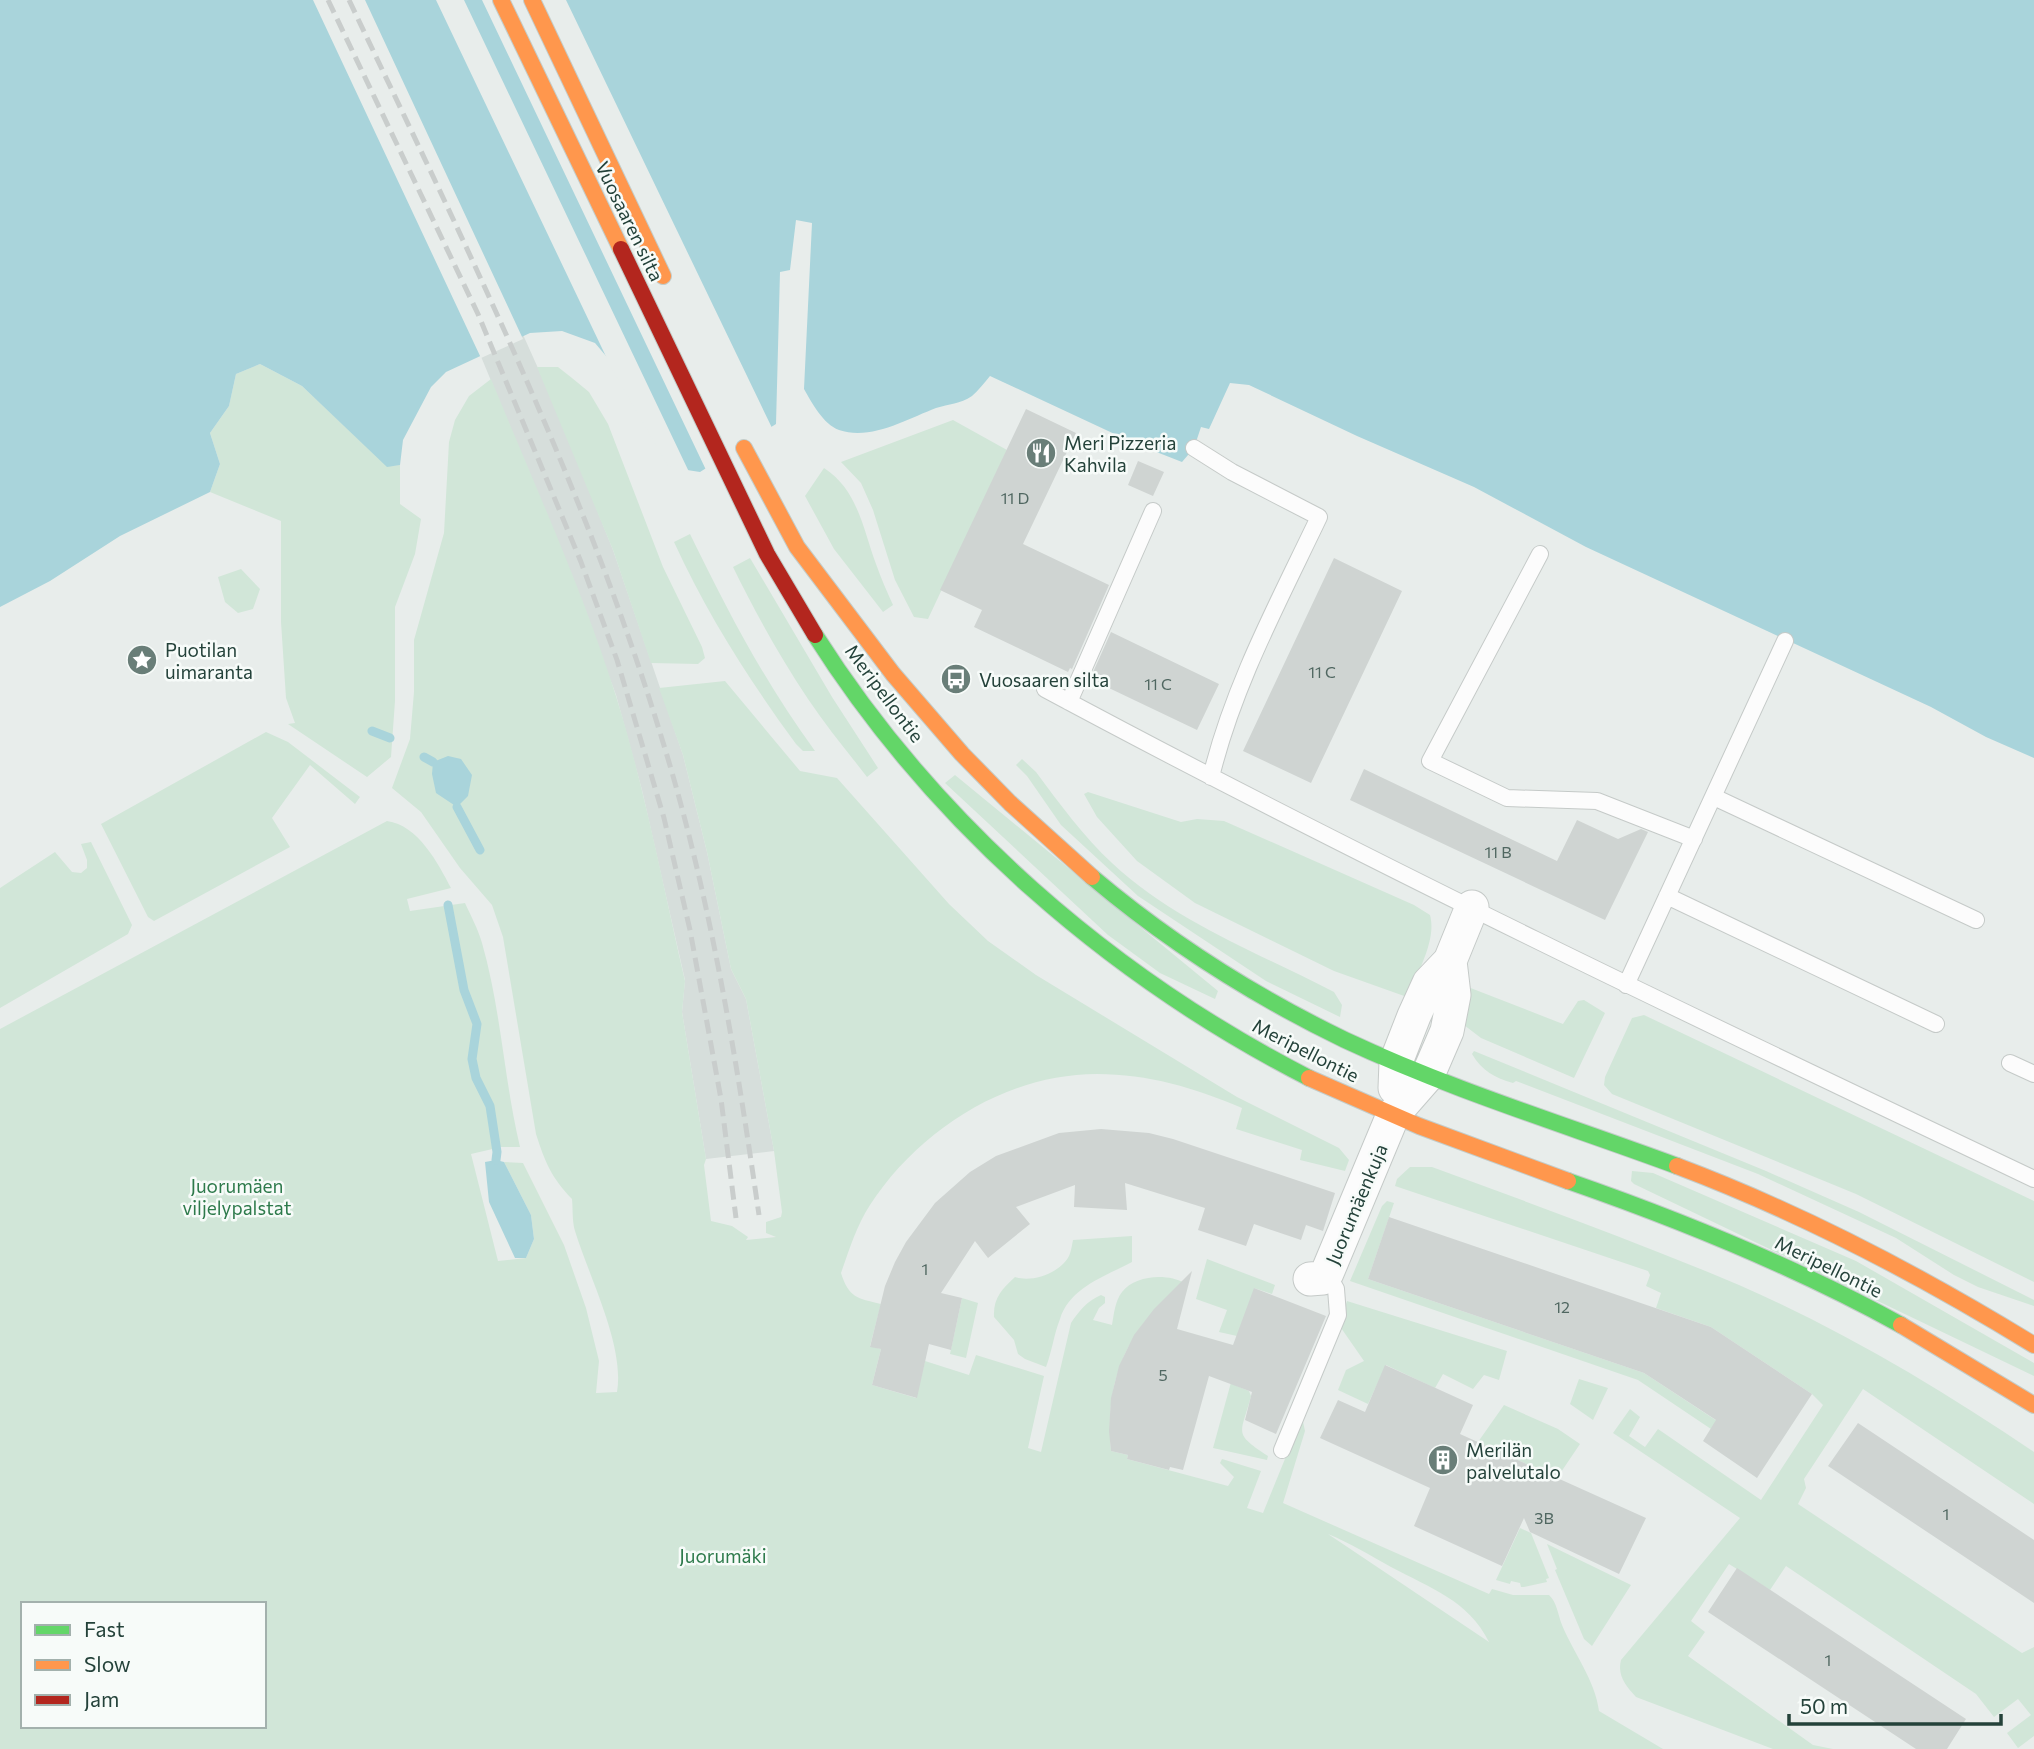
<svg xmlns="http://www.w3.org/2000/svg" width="2034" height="1749" viewBox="0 0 2034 1749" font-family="Commissioner,sans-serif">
<rect width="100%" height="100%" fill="#e8edeb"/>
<path fill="#d6dedb" d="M465,318L516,319L559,415L613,550L683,755L707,852L731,969L746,999L774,1151L706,1159L682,1012L685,980L642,790L616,695L567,564Z"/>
<path fill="#d1e6d8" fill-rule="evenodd" d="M260,364L302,386L387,466L400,465V504L421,519L415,554L395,607V701L391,757L367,777L288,724L295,723L286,698L281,622V521L210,492L220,464L210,433L229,406L236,374Z
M537,367H558L572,378L589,392L608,424L663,567L702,647L705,658L698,664L651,663L613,550Z
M491,379C534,484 582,588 616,696C645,789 663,886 685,981L682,1012L706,1159L704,1165L711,1221L732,1226L748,1237L746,1240L776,1237L766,1233V1222L781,1217L782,1212L774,1151L746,999L731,969L707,852L683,755L659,688L725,681L800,771L837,778L949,904L988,941L1036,975L1237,1097L1339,1148L1349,1160L1345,1171L1300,1160L1302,1150L1236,1129L1242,1108C1195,1088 1148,1074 1097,1074C1006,1074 919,1130 870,1205C857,1225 849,1250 841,1273C849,1298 857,1298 881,1304L870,1346L881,1349L872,1385L916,1398L925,1361L969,1375L976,1355L1044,1376L1028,1448L1041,1452L1071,1323C1079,1311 1087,1301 1101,1295L1105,1297V1303L1099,1308L1093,1320L1112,1325C1114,1314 1115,1301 1122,1292C1135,1275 1167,1273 1185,1283C1128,1326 1104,1379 1111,1451L1128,1455L1127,1459L1228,1486L1234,1477L1220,1463L1222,1459L1261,1471L1247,1508L1263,1513L1302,1417L1305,1431L1283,1503L1489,1594L1492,1589L1513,1595H1549C1557,1602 1558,1615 1562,1625C1574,1654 1595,1680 1599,1711L1663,1749H0V1029L387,821C418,825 438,863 451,888L407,899L410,911L465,903C471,916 478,929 482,943C501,1009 504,1080 520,1147H501L471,1154L498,1261L526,1258L534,1239L531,1215L504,1162L523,1163L564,1245L586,1308L599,1361L596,1393L617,1392C625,1346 589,1277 575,1231C572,1221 573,1209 572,1199C551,1177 545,1162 536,1134L503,937L492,905L460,868L421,812L392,788L410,739L414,692V640L444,533L449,442L455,420L469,396ZM1328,1534C1350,1543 1371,1556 1391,1567C1430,1588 1468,1600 1489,1642ZM23,1604H264V1726H23Z
M953,420L1007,450L928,619L914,617L895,580L873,510L861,483L841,462Z
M824,468C858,490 863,529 876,564C881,578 887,592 893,605L883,612L834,549L805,496Z
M690,534C728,612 764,681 815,751H803L796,744C749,680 707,614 674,542Z
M750,558L832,697L878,768L867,777C847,751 826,726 808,699C780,657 755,612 733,567Z
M241,569L260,589L253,609L238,613L225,602L218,577Z
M266,732L288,742L360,797L355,804L310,765L272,818L290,847L154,921L148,917L101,824Z
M1022,759L1036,772C1059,803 1084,837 1112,863C1175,922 1259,953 1334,992L1342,1005L1340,1017L1266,981L1138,896L1061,825L1027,776L1016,765Z
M955,775L1218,991L1215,999L1160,973L1108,935L945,783Z
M1088,792L1181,822L1197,819L1224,821L1414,905L1430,915C1437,940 1417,974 1407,997L1334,971L1195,903L1137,861L1097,817L1084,794Z
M91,842L132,925L128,934L0,1008V888L55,852L72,872L81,873L87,868V860L81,844Z
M1468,987L1563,1024L1578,1001L1584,1000L1605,1013L1574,1078L1481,1038L1464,1025Z
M1644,1015L2034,1201V1282L1856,1194L1612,1094L1604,1085L1605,1077L1632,1018Z
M1474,1051L1766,1171L1859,1212L2034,1300V1306L1978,1287L1954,1275L1896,1238L1758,1174L1516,1081L1513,1083C1495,1078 1482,1071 1472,1054Z
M1410,1167H1432C1535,1205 1638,1242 1739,1285C1842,1330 1941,1389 2034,1452V1504L1863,1389L1804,1479L1806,1488L1798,1504L2022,1653L2034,1647V1736L2018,1748L2007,1733L2031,1715L2018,1699L1994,1717L1976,1694L1786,1566L1770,1590L1729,1564L1691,1621L1705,1632L1688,1656L1813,1745L1833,1749H1773L1636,1697C1626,1686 1617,1676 1621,1660L1740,1518L1613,1433L1630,1409L1640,1417L1629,1436L1645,1447L1658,1429L1761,1500L1823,1405L1812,1394L1711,1327L1656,1308L1661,1293L1646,1286L1650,1275L1648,1271L1395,1186L1397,1179Z
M1632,1171L1653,1173L1856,1261L2034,1363V1376L1634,1184L1631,1181Z
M1387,1201L1394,1203L1368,1279L1644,1373L1717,1421L1711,1429L1638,1380L1350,1281L1382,1206Z
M1132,1236V1262C1106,1276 1070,1287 1060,1319C1054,1334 1052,1351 1046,1367L1025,1359L1018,1354L1014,1340L994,1317C993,1298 1002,1289 1015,1277C1032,1283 1060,1273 1069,1256C1071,1252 1072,1245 1073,1240Z
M1207,1259L1275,1285L1272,1294L1254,1288L1255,1340L1219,1332L1227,1310L1196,1299Z
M962,1298L978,1303L966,1358L950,1354Z
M1347,1301L1507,1351L1499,1380L1484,1375L1473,1389L1443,1374L1435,1388L1386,1365L1368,1404L1338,1390L1346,1370L1364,1361L1339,1325Z
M1241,1346L1237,1386L1249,1391L1251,1396C1241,1435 1232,1432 1268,1456L1267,1460L1213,1448Z
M1579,1379L1608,1388L1593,1420L1570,1404Z
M1504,1405L1558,1429L1580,1444L1557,1478L1478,1442Z
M1520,1528L1531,1533L1549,1578L1546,1579L1547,1582L1524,1587H1521L1520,1583L1511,1581L1510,1584L1496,1580Z
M1547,1544L1631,1585L1592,1646L1584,1639L1555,1570L1557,1569Z"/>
<path fill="#a9d4db" d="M0,0H2034V758L1986,737L1931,707L1586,547L1474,487L1357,436L1249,385L1230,383L1209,429L1201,427L1194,448L1182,462L1136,444L990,376C984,383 978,391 972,396C960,404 949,404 936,408C907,419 871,441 839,430C823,424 812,403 804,389L812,223L796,220L790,270L780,272L776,424L700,472L687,470L617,369L595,343L562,331L530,333L446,372L431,387L403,440L400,465L387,467L302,386L260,364L236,374L229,406L210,433L220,464L210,492L120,536L50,581L0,607Z
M448,756L461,759L472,775L468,796L457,807L436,793L432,774L433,762Z
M496,1160L504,1162L531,1215L534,1239L526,1258H515L489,1202L485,1162Z"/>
<path fill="#e8edeb" d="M313,0H365L523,339L481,358Z
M436,0H464L690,474L668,466L611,367Z
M482,0H566L773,430L707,472Z"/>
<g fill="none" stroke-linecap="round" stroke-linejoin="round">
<path stroke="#a9d4db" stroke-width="9" d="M372,731L390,738
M424,757L433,762
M457,807L480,850
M448,905L464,990L477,1024L472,1059L476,1078L490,1106L497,1152L496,1160"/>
</g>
<path fill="#cfd4d2" d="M1026,409L1076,433L1023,544L1109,585L1072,669L1070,668L1068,672L974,627L982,610L940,590Z
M1138,461L1164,472L1153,496L1128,485Z
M1334,558L1402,591L1311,783L1243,751Z
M1111,632L1219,684L1197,730L1090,679Z
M1364,769L1557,861L1577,820L1618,839L1641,829L1648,832L1605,920L1350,800Z
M1101,1129L1149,1133L1173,1139L1335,1193L1323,1231L1306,1225L1301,1240L1254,1224L1246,1246L1198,1230L1205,1208L1125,1183L1127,1210L1074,1207L1075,1185L1016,1207L1030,1224L988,1258L975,1241L941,1293L962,1298L951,1350L929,1344L917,1398L872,1385L881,1349L870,1347L885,1286L895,1262L906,1242L935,1203L970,1172L996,1156L1059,1133Z
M1389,1217L1711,1327L1812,1394L1757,1478L1703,1441L1716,1420L1644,1373L1368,1279Z
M1192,1271L1177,1329L1233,1345L1254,1288L1326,1316L1276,1434L1245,1420L1252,1392L1209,1376L1183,1470L1170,1467L1169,1470L1127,1459L1128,1455L1111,1451L1109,1431L1111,1398L1119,1366L1134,1335L1154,1309Z
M1385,1365L1473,1405L1460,1434L1646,1518L1619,1574L1530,1532L1524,1518L1502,1566L1414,1526L1430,1488L1320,1438L1338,1400L1365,1412Z
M1858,1423L2034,1540V1603L1828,1466Z
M1737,1568L1966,1719L1947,1749H1916L1708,1612Z"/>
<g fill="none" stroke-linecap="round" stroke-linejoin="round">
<g stroke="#c5cac8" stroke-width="18">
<path id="lane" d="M1194,448L1232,472L1319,517C1279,601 1233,686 1211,777
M1540,554L1430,761L1507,798L1597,801L1694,839
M1045,689C1369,863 1701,1021 2034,1179
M1069,702L1153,511
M1714,797L1976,920
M1667,896L1936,1024
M1626,985L1785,641
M2010,1063L2034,1074
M1282,1450L1338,1315L1336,1289L1327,1273"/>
</g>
<g stroke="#c5cac8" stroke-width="35">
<path id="street" d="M1395,1088L1396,1062L1414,1016L1429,983L1450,961L1472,907
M1310,1279L1323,1278L1327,1273L1393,1115L1428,1075L1447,1031L1454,995L1450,961"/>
</g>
<g stroke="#c3ccc9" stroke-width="18">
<path id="fast" d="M815,635C935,824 1110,976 1309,1078
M1092,877C1169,942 1254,996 1345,1040C1452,1090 1566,1125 1677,1166
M1568,1181C1683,1221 1794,1266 1901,1325"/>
</g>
<g stroke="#c3ccc9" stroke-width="18">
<path id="slow" d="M501,0L621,249
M532,0L663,276
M744,448L797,547L893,674L962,754L1010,803L1092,877
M1309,1078L1419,1126L1568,1181
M1677,1166C1802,1213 1920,1275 2034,1345
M1901,1325L2034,1405"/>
</g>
<g stroke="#c3ccc9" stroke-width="18">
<path id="jam" d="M621,249L767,554L815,635"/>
</g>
<use href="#lane" stroke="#fcfcfc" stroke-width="16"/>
<use href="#street" stroke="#fcfcfc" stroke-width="33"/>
<use href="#fast" stroke="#63d668" stroke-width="16"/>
<use href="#slow" stroke="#ff974d" stroke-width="16"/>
<use href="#jam" stroke="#b3261e" stroke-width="16"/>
<path stroke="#c9cdcc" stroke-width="5" stroke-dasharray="14 7" stroke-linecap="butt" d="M328,0L478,314L581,562L617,660L664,818L690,930L721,1099L736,1218
M349,0C464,242 584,483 662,739C710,894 736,1056 759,1215"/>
</g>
<defs>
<g id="restaurant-disc" transform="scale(1.575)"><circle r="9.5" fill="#697e78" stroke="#f7fbf9"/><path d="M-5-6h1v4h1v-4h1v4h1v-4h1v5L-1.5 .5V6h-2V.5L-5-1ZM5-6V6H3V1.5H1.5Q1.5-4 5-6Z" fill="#fff"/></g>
<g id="sight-disc" transform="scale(1.575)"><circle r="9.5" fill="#697e78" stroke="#f7fbf9"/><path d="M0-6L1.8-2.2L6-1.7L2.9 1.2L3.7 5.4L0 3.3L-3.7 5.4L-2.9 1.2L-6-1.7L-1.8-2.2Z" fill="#fff"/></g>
<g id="bus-disc" transform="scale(1.575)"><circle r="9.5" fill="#697e78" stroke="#f7fbf9"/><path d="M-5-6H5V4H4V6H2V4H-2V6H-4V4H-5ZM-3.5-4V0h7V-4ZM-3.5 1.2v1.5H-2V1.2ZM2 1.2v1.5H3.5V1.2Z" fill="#fff"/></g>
<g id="building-disc" transform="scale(1.575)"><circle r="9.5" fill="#697e78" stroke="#f7fbf9"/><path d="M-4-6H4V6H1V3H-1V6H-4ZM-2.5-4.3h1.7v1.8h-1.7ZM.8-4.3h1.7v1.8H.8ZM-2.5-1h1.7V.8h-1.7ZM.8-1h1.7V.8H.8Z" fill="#fff"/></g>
</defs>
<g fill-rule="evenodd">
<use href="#restaurant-disc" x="1041" y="453"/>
<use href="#sight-disc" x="142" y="660"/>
<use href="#bus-disc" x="956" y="679"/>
<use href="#building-disc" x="1443" y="1460"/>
</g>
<g text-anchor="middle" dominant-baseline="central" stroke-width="5" stroke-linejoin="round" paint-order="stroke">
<g font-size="16" fill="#506761">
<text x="1015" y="497">11 D</text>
<text x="1322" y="671">11 C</text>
<text x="1158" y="683">11 C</text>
<text x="1498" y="851">11 B</text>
<text x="925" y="1268">1</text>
<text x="1562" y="1306">12</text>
<text x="1163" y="1374">5</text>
<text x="1946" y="1513">1</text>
<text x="1544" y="1517">3B</text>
<text x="1828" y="1659">1</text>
</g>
<g font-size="19" fill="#24423a" stroke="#f7fbf9">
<text transform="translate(630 221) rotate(64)">Vuosaaren silta</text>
<text transform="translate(885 693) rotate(53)">Meripellontie</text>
<text transform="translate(1306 1050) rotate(27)">Meripellontie</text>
<text transform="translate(1356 1204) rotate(-67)">Juorumäenkuja</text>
<text transform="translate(1829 1266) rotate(26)">Meripellontie</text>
</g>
<g font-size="19" fill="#24423a" stroke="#f7fbf9" text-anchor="start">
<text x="1064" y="442">Meri Pizzeria<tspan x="1064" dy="22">Kahvila</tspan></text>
<text x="165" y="649">Puotilan<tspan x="165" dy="22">uimaranta</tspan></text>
<text x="979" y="679">Vuosaaren silta</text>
<text x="1466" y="1449">Merilän<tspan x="1466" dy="22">palvelutalo</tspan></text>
</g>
<g font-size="19" fill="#2d7a4b" stroke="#f7fbf9">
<text x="237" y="1185">Juorumäen<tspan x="237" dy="22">viljelypalstat</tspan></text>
<text x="723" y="1555">Juorumäki</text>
</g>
</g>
<rect x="21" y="1602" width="245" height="126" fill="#f7fbf9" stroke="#a3b1ad" stroke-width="2"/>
<rect x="35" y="1625" width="35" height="10" fill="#63d668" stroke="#a3b1ad" stroke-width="2"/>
<text x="84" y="1637" font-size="21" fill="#24423a">Fast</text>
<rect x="35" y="1660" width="35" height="10" fill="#ff974d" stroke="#a3b1ad" stroke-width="2"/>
<text x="84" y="1672" font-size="21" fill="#24423a">Slow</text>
<rect x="35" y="1695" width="35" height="10" fill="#b3261e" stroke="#a3b1ad" stroke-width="2"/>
<text x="84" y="1707" font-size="21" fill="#24423a">Jam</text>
<path d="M1789 1714v10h212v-10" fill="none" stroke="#24423a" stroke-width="3.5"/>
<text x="1800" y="1714" font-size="21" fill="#24423a" stroke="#f7fbf9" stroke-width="5" paint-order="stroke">50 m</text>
</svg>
